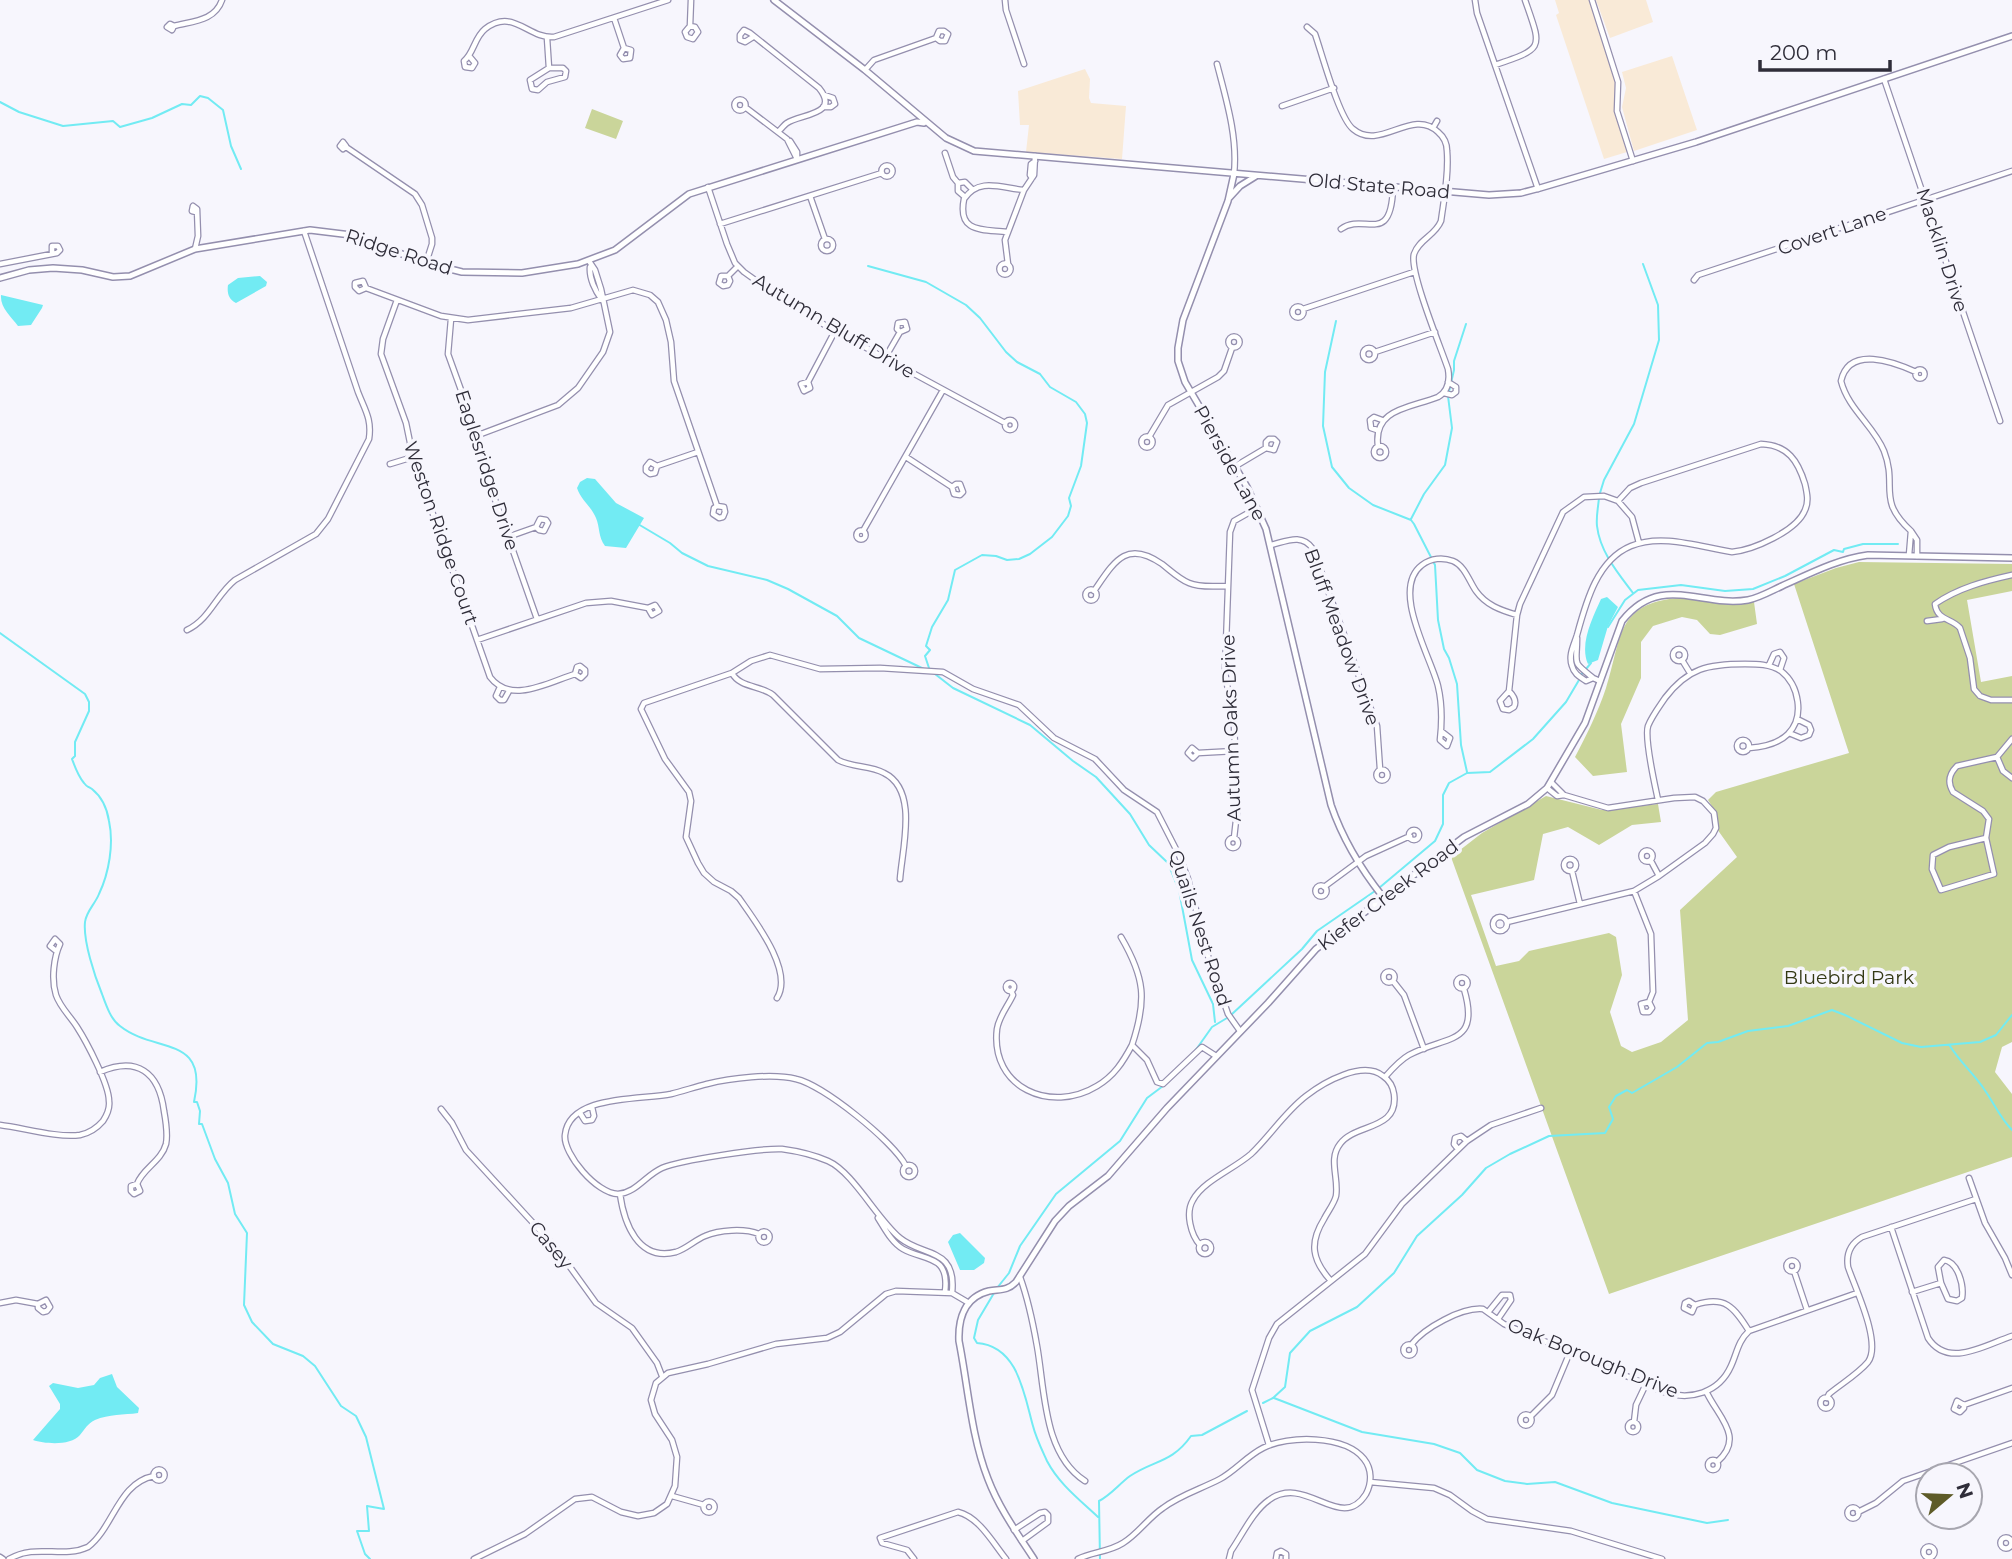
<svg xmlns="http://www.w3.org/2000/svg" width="2012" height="1559" viewBox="0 0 2012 1559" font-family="Montserrat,sans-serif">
<rect width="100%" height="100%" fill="#f7f6fd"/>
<path fill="#f9ead7" d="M1555,0H1589L1616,79L1614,108L1627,152L1604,159L1556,15L1559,13Z
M1596,0H1646L1653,22L1610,38Z
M1672,56L1697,130L1634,151L1622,107L1626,88L1622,72Z
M1085,69L1090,79L1089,98L1091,103L1126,106L1122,159L1026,152L1029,125H1020L1018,91Z"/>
<path fill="#cad59a" d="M592,109L623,121L616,139L585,128Z
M1859,562L2012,564V591L1967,600L1981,682L2012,676V1042L2002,1047L1995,1072L2012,1094V1157L1609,1294L1451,857L1482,833L1546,796L1602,810L1658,804L1661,822L1632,825L1599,845L1568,827L1543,834L1534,880L1471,895L1496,966L1519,961L1529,951L1609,933L1616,937L1622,975L1610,1012L1621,1046L1632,1052L1661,1042L1688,1020L1680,910L1737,857L1717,829V814L1708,800L1716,792L1849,753L1794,584L1836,568Z
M1679,598L1736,604L1754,602L1757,624L1720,635L1710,634L1697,620L1682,617L1653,626L1641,642V678L1621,724L1627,772L1593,776L1575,757C1587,734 1598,712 1606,688C1622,639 1615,603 1679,598Z"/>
<path fill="#72ebf3" d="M260,276L267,282L266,286L236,303C228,299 227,292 228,285L238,278Z
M1,295L43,305L42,308L31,325L18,326C11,316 0,308 1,295Z
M587,478L595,479L616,503L644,518L626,548L605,546C598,537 600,527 596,518C591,506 581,500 577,488L580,482Z
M1607,597L1618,607L1608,626L1598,660L1588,664C1579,644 1593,617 1601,599Z
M960,1233L985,1258L984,1263L974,1270H960L948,1242L953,1235Z
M112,1374L117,1387L139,1408L138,1413C124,1415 109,1414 95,1420C87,1424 85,1429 80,1435C71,1446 45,1444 33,1440L60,1409V1404L49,1386L53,1383L78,1388L94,1385L100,1378Z"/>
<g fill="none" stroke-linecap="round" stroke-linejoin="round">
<path stroke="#72ebf3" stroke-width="2" d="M0,102L19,112L63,126L113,121L120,127L152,118L182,104L191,105L200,96L208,98L223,110L231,146L241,169
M868,266L926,282L966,305L980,318L1006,352L1017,362L1040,374L1050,387L1076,402L1085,414L1087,423L1081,466L1069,498L1071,506L1068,516L1052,537L1030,554L1019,559L1007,560L996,556L982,555L955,570L948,600L932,627L926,646L930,650L925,656L929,668
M1336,321L1325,372L1323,426L1332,467L1349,488L1373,505L1411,520L1414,524L1435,565L1438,620L1444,649L1449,658L1457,684L1461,745L1467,772
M1600,493L1604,480L1634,424L1659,340L1658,305L1643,264
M1599,498C1598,508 1596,517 1597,526C1600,552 1618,573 1633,593
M1411,519L1424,494L1445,465L1452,428L1448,396L1454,370V361L1466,324
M638,524L670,543L682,553L708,566L767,580L788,589L837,616L859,638L924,669
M1608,627L1625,600L1638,590L1681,585L1725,591L1753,589L1785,576L1834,550L1843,552L1844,549L1863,544H1898
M0,633L85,694L89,702V711L75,742V756L72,759C75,767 78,776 84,783C88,788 86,785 92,789C102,797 107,808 109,821C114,844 109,873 99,894C95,904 86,912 85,922C83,941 95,977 102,994C106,1005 111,1020 120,1026C155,1054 209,1034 194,1102H197L200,1111L199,1124H202L215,1159L228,1183L235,1214L247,1233L244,1305L252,1322L273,1344L303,1356L315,1366L341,1406L356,1416L366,1437L384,1509L367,1506L369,1531H357L365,1554L370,1559
M935,674L953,688L1030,725L1073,761L1096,777L1130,814L1149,845L1168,863L1179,890L1192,960L1213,1004L1215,1022
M1581,675L1591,663
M1379,888L1435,841L1443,824V795L1449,783L1467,773L1490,772L1533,739L1566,702L1579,680
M1231,1015L1302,949L1317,931L1375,891
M1950,1046C1960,1062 1974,1074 1984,1089C1994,1103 2000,1118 2012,1130
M1195,1051L1212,1027L1227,1018
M997,1288L1009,1273L1020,1246L1056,1194L1120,1141L1147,1098L1163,1086
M994,1293L978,1320L974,1338L977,1343C1018,1346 1024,1394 1033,1426C1036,1438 1042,1450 1047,1461C1059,1484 1080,1500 1098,1517
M1274,1398L1362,1432L1434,1444L1460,1453L1477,1470L1505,1481L1527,1484L1555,1482L1612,1503L1707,1523L1728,1520
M1263,1403L1273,1398L1285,1387L1290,1353L1310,1331L1357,1307L1394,1273L1417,1236L1462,1195L1486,1168L1510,1154L1549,1136L1605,1133L1613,1119L1609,1107L1616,1096L1627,1090L1632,1093L1677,1067L1707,1043L1718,1042L1748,1031L1788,1026L1832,1010L1845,1015L1902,1043L1921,1047L1980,1042L1996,1035L2012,1015
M1100,1559L1099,1501C1111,1495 1119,1484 1130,1476C1154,1460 1172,1463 1191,1436L1202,1435L1247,1411"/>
<g stroke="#948fae" stroke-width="7">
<path id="street" d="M1005,0L1006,10L1024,64
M1475,0L1477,13L1538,189
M1592,0L1618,82L1617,111L1633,161
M614,18L624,48L620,55L623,59L630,58L631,50L624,48
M174,26L172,30L167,27L170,24L174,26C193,21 215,21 222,0
M690,26L695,27L698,32L693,39L687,37L685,32L690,26L691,0
M1307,27L1315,34C1322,54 1339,118 1353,129C1380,152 1412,107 1438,132C1444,137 1447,144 1447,151C1449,174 1444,199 1441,221C1435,236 1419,239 1414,254C1409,271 1441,348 1448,369C1450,380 1448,391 1438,397C1411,408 1373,408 1378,446
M753,37L745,42L740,40V35L744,30L750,33L819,88C841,115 800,114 787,123C785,124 781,129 779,131
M547,38L549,68L530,80L532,89L538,90L547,82L565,77L566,71L563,68H549
M470,57L475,63L472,68L465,67L464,61C474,53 474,38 485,29C513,7 528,39 554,37L668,0
M1217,64C1226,99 1238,137 1234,174
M1495,65C1545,48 1542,49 1525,0
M865,70L874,60L936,38L940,41H945L948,34L944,31H939L936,38
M1884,79L2000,421
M734.5 105a5.5 5.5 0 1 1 11 0a5.5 5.5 0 1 1-11 0Z
M1282,106L1334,88
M745,107L787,139L797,159
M823,107H831L835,104L833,98L824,95
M1433,128L1437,121
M790,141L797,152V158
M343,142L346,146L343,149L340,146Z
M346,147L415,194L422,205L432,238V244L426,263
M945,153L953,177L958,183
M881.5 171a5.5 5.5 0 1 1 11 0a5.5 5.5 0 1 1-11 0Z
M1032,178L1030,175L1031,164L1035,161
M708,187L727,244L735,263L744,272L789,304L835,331L1005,423
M810,196L825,239
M965,197L958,191V183L965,182L972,189
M720,224L882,173
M1341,229C1364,212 1391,247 1393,188
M1007,232C984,229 957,234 964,199C979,177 1001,188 1024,190
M821 245a6 6 0 1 1 12 0a6 6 0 1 1-12 0Z
M195,249L198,236L197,209L193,206L192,211L196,212
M999.5 269a5.5 5.5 0 1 1 11 0a5.5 5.5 0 1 1-11 0Z
M0,264L57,253L60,250L58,246H52V254
M1008,264L1005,240L1024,190L1034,175L1035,156
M590,267C589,278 595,291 602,300
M728,276L730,281L728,285L723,286L719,283L721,276H728L738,266
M1694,280L1698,275L2012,171
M366,288L363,281L355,283V287L359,291L366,288L441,316L468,320L571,308L633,290L650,295L658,302L666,320L671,342L674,381L717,506L714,508L713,514L719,518L723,517L725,512L724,507L717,506
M397,300L383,339L381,354L406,423L413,457L490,677C511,705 549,682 575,674L581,678L585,674V670L580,666L577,667L575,674
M1292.5 312a5.5 5.5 0 1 1 11 0a5.5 5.5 0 1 1-11 0Z
M1303,309L1414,272
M451,319L448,354L461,390L473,437L537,619
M1228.5 342a5.5 5.5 0 1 1 11 0a5.5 5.5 0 1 1-11 0Z
M1363 354a6 6 0 1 1 12 0a6 6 0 1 1-12 0Z
M1375,352L1435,332
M885,358L900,332L907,329L905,322L898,323L897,329L900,332
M1915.5 374a4.5 4.5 0 1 1 9 0a4.5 4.5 0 1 1-9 0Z
M808,382L810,388L804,391L801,384L808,382L835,331
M1444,393L1452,395L1456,392V387L1448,382
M1005 425a5 5 0 1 1 10 0a5 5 0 1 1-10 0Z
M1377,430L1371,428L1370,420L1374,417L1382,420
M1141.5 442a5.5 5.5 0 1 1 11 0a5.5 5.5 0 1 1-11 0Z
M473,437L558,405L578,388L603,352L610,332L601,289L595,270L589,261
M1149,437L1168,405L1218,377L1224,371L1232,348
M1374 452a6 6 0 1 1 12 0a6 6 0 1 1-12 0Z
M906,457L952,487L954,494L960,495L963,492L960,484H956L952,487
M390,464L413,457
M657,466L655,473L650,474L646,471V467L650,462L657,466L698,452
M1234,467L1266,448V442L1269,439H1274L1277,442L1274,450L1266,448
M856.5 535a4.5 4.5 0 1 1 9 0a4.5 4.5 0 1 1-9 0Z
M863,531L943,390
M1911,531C1876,499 1898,487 1884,451C1874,426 1848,409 1841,381C1849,345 1894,362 1916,372
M508,537L536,527L539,530L544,531L548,523L546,520L540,519L536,527
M1271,545C1287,541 1302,533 1313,549L1377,726L1380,769
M1909,555L1911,531L1917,540V556
M2012,575C1985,581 1958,588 1935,604C1937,621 1952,618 1960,628L1970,658L1974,689L1980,696L1991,700H2012
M1085.5 595a5.5 5.5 0 1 1 11 0a5.5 5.5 0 1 1-11 0Z
M1094,591C1114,562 1126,539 1162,564C1171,571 1179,579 1189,583C1200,588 1216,586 1227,586
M1927,621L1942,619
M187,630C210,619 216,595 235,580L316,534L328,519L369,439C372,419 365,410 358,392L304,231
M1577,638C1577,666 1571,660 1593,678
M477,640L586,603L611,601L648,608L652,615L659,611L655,605L648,608
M1673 655a6 6 0 1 1 12 0a6 6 0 1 1-12 0Z
M1682,660L1690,673
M1769,665L1774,654L1780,652L1784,658L1780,670
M732,673C740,688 760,685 773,695L838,760C853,768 870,765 884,773C919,790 902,849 900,879
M1600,681L1593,678L1586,681C1580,677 1574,674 1572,666C1568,655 1574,645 1577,635C1586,602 1597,560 1631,546C1662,533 1700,547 1732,552C1753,550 1797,531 1805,510C1809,502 1807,493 1805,484C1798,461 1788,445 1761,444L1641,483L1630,488L1618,501
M500,687L496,696L500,700H504L509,691
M1509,691C1514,696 1517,701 1514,707L1509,710L1503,709L1500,701L1509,691L1517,615L1520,604L1563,512L1584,497L1604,496L1618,501L1632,517L1639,543
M1441,731L1450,738L1447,746L1440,740C1442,723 1442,703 1438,686C1431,657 1390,589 1422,565C1431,558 1443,557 1453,561C1465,566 1469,581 1476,591C1486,605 1500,610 1517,615
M1789,733L1801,738L1809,735L1811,730L1809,725L1797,719
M1737 746a6 6 0 1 1 12 0a6 6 0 1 1-12 0Z
M1198,753L1193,758L1188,753L1192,748L1198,753L1235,751
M1997,757L2003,771L2012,778
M1376.5 775a5.5 5.5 0 1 1 11 0a5.5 5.5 0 1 1-11 0Z
M1551,782L1563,794
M1658,800C1655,785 1644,739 1648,726C1652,716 1659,707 1665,698C1688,668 1708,664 1745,664C1757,664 1770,664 1781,671C1799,685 1805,717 1788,734C1778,744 1763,747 1749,748
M1409 835a5 5 0 1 1 10 0a5 5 0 1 1-10 0Z
M1228 843a5 5 0 1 1 10 0a5 5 0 1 1-10 0Z
M1234,838L1238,803L1234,726L1225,672L1230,532L1234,521L1257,508
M1986,838L1949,847L1933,855L1932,869L1941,890L1994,874L1986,838L1989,819L1983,811L1953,792C1947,782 1949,774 1957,766L1997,757L2012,739
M1641.5 856a5.5 5.5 0 1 1 11 0a5.5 5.5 0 1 1-11 0Z
M1564 865a6 6 0 1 1 12 0a6 6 0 1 1-12 0Z
M1651,861L1659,876
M1572,871L1580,904
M1315.5 891a5.5 5.5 0 1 1 11 0a5.5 5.5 0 1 1-11 0Z
M1324,887L1366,856L1410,836
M1634,891L1651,934L1653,992L1649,1002L1652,1008L1649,1012H1643L1641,1004L1649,1002
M1493 924a7 7 0 1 1 14 0a7 7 0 1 1-14 0Z
M1507,922L1634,891L1659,876L1705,843L1713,834L1716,828L1714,813L1703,801L1695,797L1674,798L1608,808L1564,795L1557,796L1547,788
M1121,937C1145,978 1147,1000 1132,1045
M1383.5 977a5.5 5.5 0 1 1 11 0a5.5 5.5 0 1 1-11 0Z
M1456.5 983a5.5 5.5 0 1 1 11 0a5.5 5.5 0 1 1-11 0Z
M1393,981L1404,995L1424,1049
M1006 987a4 4 0 1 1 8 0a4 4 0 1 1-8 0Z
M1011,991L1013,995C1008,1006 999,1016 997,1029C990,1088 1051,1114 1097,1086C1114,1076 1123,1062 1132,1045L1147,1060L1157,1082L1163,1084L1202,1047L1216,1056
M777,998C794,971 755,921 739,898L731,891L714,882L704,873L698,863L686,837L691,801L689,792L665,759L641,709L644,703L732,673L751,661L770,655L820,669L880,668L943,672L973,689L1019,705L1054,738L1095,759L1124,790L1157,812L1179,855L1188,879L1208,956L1228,1014L1240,1031
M100,1072C137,1056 159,1072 164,1111C166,1122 168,1134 166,1144C161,1162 143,1168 137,1184L131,1186V1191L134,1194L140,1191L137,1184
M1385,1077C1392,1069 1400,1060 1409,1055C1446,1035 1481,1046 1464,989
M441,1109L452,1123L466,1150L557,1249L596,1303L632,1328L657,1363L662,1376
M580,1113L585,1121L592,1120L594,1116L592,1107
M0,1125C24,1128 57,1138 80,1135C90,1133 97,1128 103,1121C107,1115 110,1108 109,1101C109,1084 86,1041 77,1027C70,1016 60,1007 56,995C51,979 54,957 60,944L55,939L50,946L55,950
M1458,1149L1454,1144L1455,1138L1461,1136L1467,1141
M903 1171a6 6 0 1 1 12 0a6 6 0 1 1-12 0Z
M906,1166C893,1141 823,1085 796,1079C773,1073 730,1078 707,1084C695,1087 683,1091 671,1094C643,1100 569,1094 565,1135C563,1154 597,1194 618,1194C636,1193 646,1175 662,1168C681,1160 762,1148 782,1149C797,1151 814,1155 828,1161C853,1172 877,1219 900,1238C923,1257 957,1247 952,1293
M1969,1178L1985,1223L2005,1258L2012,1275
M620,1194C624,1223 638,1262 676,1252C686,1249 695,1240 705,1236C719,1230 744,1228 759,1234
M878,1218C885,1229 892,1243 903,1249C924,1261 950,1254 945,1292
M1891,1227L1928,1338C1948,1369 1985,1345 2012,1336
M758.5 1237a5.5 5.5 0 1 1 11 0a5.5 5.5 0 1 1-11 0Z
M1199 1248a6 6 0 1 1 12 0a6 6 0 1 1-12 0Z
M1200,1245C1191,1235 1185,1213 1193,1200C1203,1181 1234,1169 1251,1154C1270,1136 1285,1112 1306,1096C1324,1082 1363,1060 1383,1076C1389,1080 1393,1087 1394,1094C1399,1131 1355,1123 1340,1144C1328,1159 1339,1178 1336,1196C1334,1204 1328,1211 1324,1219C1309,1243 1312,1260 1331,1281
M1944,1260C1958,1262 1964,1285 1962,1298L1957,1301L1948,1299L1941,1283L1938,1267Z
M1786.5 1266a5.5 5.5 0 1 1 11 0a5.5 5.5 0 1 1-11 0Z
M1794,1271L1807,1310
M1020,1277C1028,1299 1033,1323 1037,1346C1045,1390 1043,1454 1085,1481
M1912,1292L1941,1283
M0,1303L16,1300L38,1304L46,1300L50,1307L47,1311L43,1312L38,1308V1304
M1695,1305L1692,1312L1684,1308L1685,1303L1689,1301L1695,1305C1725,1295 1734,1307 1749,1331
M1489,1311L1502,1295H1510L1511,1300L1498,1319
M1403.5 1350a5.5 5.5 0 1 1 11 0a5.5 5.5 0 1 1-11 0Z
M1411,1345C1424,1328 1462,1307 1483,1309L1504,1324L1664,1392C1690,1401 1719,1393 1731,1366C1737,1353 1738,1341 1749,1331L1857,1293
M1706,1391C1717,1416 1746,1437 1717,1462
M1820.5 1403a5.5 5.5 0 1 1 11 0a5.5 5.5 0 1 1-11 0Z
M1827,1398L1829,1394C1841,1384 1858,1374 1868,1362C1882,1343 1855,1288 1848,1267C1846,1254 1850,1244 1862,1237L1976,1199
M1964,1405L1957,1401L1954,1409L1960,1412L1964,1408V1405L2012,1388
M1520.5 1420a5.5 5.5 0 1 1 11 0a5.5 5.5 0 1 1-11 0Z
M1531,1416L1552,1395L1570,1352
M1628 1427a5 5 0 1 1 10 0a5 5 0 1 1-10 0Z
M1634,1422L1636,1405L1646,1384
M1269,1445L1252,1390L1269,1338L1277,1324L1365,1254L1402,1204L1467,1141L1491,1125L1541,1108
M1708 1465a5 5 0 1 1 10 0a5 5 0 1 1-10 0Z
M153.5 1475a5.5 5.5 0 1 1 11 0a5.5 5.5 0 1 1-11 0Z
M1370,1482L1434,1488L1450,1495L1472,1511L1487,1519L1571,1531L1662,1559
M672,1496L704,1505
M703.5 1507a5.5 5.5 0 1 1 11 0a5.5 5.5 0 1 1-11 0Z
M1847.5 1513a5.5 5.5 0 1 1 11 0a5.5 5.5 0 1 1-11 0Z
M1858,1512L1876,1503L1903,1481L2012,1443
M1014,1530L1040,1513L1045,1512L1048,1515V1522L1022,1541
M2000.5 1543a5.5 5.5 0 1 1 11 0a5.5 5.5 0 1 1-11 0Z
M1923.5 1552a5.5 5.5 0 1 1 11 0a5.5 5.5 0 1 1-11 0Z
M0,1557L3,1559
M9,1559C37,1543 62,1559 88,1547C114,1527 118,1483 154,1476
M474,1559L525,1534L575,1499L592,1497L621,1512L638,1516L654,1513L667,1504L675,1486L677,1457L672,1440L655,1414L651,1400L656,1383L668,1373L708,1364L776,1344L827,1338L840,1332L886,1294L896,1291L952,1293L969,1303
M914,1559L907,1550L882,1543L880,1538L958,1512C979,1517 993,1543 1006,1559
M1078,1559C1092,1552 1109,1552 1123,1543C1138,1534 1148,1518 1163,1508C1180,1495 1201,1489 1220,1479C1235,1471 1247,1456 1263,1448C1288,1435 1345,1435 1364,1459C1372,1469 1372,1483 1366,1494C1341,1534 1306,1473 1269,1500C1253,1511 1242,1535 1231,1551L1229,1559
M1276,1559L1277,1553L1281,1551L1286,1554V1559"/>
</g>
<g stroke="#948fae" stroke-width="8">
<path id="secondary" d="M774,0L865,70L946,138L974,151L1489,195L1521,193L1540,188L1696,142L2012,36
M1234,174L1228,201L1183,320L1178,348V361L1185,382L1247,487L1266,529L1331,805C1343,840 1360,868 1383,897
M1229,198L1240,186L1256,176
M0,278L29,270L53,268L82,270L113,277L130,276L195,249L310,230L351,235L426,263L462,272L522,273L578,264L615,250L689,194L917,122L924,123
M1034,1559C1017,1533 999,1508 988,1479C971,1436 968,1386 959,1341C958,1318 965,1297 989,1291C1001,1289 1007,1291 1016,1282L1055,1221L1069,1206L1108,1176L1167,1108L1268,1003L1316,949L1464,837L1528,804L1547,788L1585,723L1622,621C1661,572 1701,608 1748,600C1759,598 1771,591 1782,586C1811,573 1838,559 1868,555L2012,558"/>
</g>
<use href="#street" stroke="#fff" stroke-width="4.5"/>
<use href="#secondary" stroke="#fff" stroke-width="5"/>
</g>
<g text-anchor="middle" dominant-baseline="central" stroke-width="7" stroke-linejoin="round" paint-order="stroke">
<g font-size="19" fill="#2f2d39" stroke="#f7f6fd">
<text transform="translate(1379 186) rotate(5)">Old State Road</text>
<text transform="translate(1832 231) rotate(-19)">Covert Lane</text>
<text transform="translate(1942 250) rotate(72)">Macklin Drive</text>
<text transform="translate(399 252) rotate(18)">Ridge Road</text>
<text transform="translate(834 326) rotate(31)">Autumn Bluff Drive</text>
<text transform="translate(1230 463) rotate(61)">Pierside Lane</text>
<text transform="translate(487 470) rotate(72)">Eaglesridge Drive</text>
<text transform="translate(441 533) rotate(71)">Weston Ridge Court</text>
<text transform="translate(1342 637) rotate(70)">Bluff Meadow Drive</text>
<text transform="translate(1231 728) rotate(-92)">Autumn Oaks Drive</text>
<text transform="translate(1388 895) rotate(-37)">Kiefer Creek Road</text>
<text transform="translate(1200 928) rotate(72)">Quails Nest Road</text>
<text transform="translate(551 1245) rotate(50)">Casey</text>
<text transform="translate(1593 1358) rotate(22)">Oak Borough Drive</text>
</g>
<g font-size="19" fill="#333814" stroke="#f7f6fd">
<text x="1849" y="977">Bluebird Park</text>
</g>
</g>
<g transform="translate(1949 1496) rotate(71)"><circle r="33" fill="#f7f6fd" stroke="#a7a6af" stroke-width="2"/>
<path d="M0-5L12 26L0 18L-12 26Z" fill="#5e5b28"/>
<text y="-10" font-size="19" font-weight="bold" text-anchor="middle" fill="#2f2d39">N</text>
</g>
<path d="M1760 60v10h130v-10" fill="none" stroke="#2f2d39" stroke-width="3.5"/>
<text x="1770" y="60" font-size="21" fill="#2f2d39" stroke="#f7f6fd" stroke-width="5" paint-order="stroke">200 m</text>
</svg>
